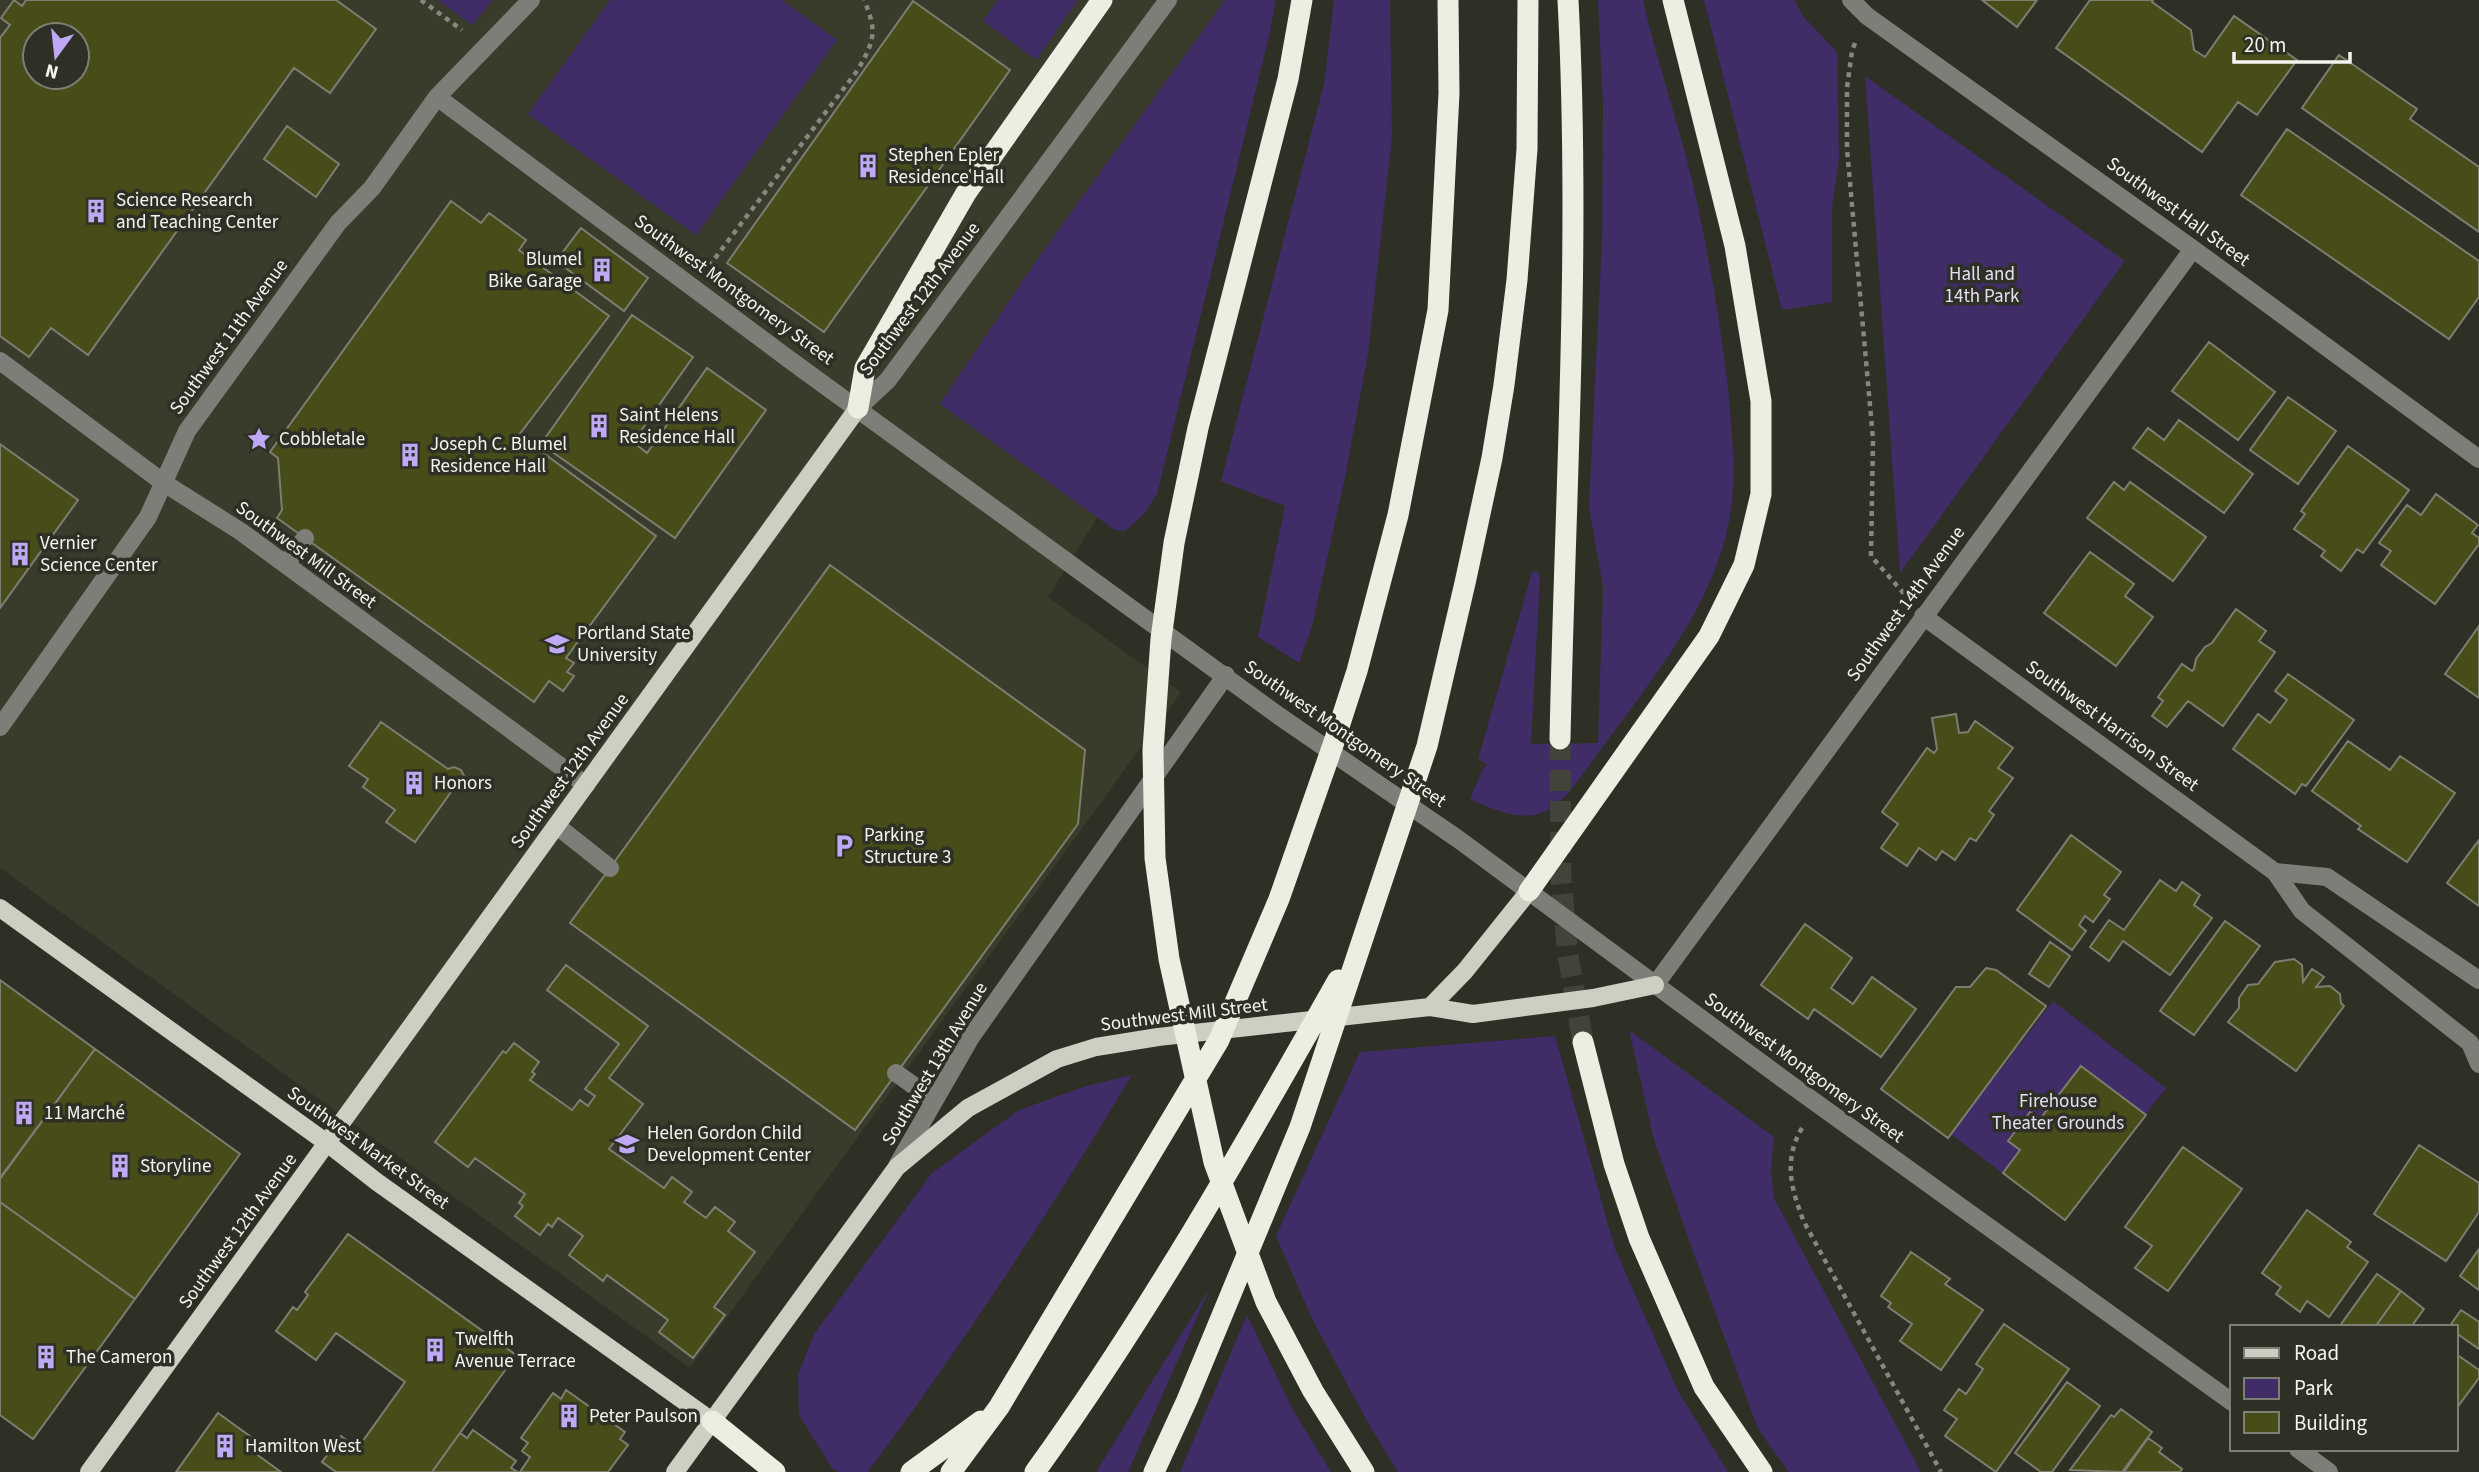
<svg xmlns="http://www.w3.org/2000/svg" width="2479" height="1472" viewBox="0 0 2479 1472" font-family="'Source Sans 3',sans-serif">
<rect width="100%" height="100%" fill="#2e3025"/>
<path fill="#393b2b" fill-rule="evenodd" d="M0,0H1235L1160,417L1048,597L1181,692L690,1368L0,868ZM35,35H77V77H35Z"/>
<path fill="#402c66" d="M438,0H493L472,25Z
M610,0H782L837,40L696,235L528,114Z
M998,0H1078L1036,60L983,21Z
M1225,0H1276L1270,32L1157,494L1143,515L1125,531L1115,530L940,404L1036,261Z
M1334,0H1390L1392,137L1368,354L1345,477L1312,626L1299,663L1258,637L1285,506L1221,481L1324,84Z
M1598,0H1643C1657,64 1680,126 1694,189C1709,255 1720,321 1728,388C1733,442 1739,494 1723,546C1701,620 1649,684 1604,745C1559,806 1549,837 1470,799L1482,770L1487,765L1478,759L1532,572L1536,571L1540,575L1531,744L1598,743L1603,587L1589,507L1602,240L1603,108Z
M1704,0H1795L1802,15L1837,52L1839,157L1832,208V302L1782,310Z
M1865,76L2125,261L1900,573Z
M2053,1001L2166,1088L2064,1220L1951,1134Z
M1629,1030L1774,1137L1771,1170L1774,1198L1921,1472H1789L1758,1429L1696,1260L1654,1140Z
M1555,1036L1615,1249L1678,1391L1728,1472H1398L1371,1428L1313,1321L1276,1236L1360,1052Z
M1132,1075C1050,1212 963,1344 868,1472H838L832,1468L799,1415L798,1375L814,1334L932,1173L1019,1110L1086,1086Z
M1211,1286L1128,1472H1096Z
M1247,1315L1292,1408L1331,1472H1180Z"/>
<path fill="#474c18" stroke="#7c7e72" stroke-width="2" fill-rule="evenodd" d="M14,0L22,6L26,0H336L376,29L330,93L294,68L88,355L51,328L29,357L0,336V38L10,25L1,18ZM35,35H77V77H35Z
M1982,0H2037L2017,27Z
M2090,0H2153L2152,2L2191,30L2194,50L2205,57L2234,16L2297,60L2257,115L2238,102L2202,152L2056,48Z
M913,1L1010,70L824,332L727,263Z
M2339,55L2417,109L2410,119L2479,167V232L2302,108Z
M287,126L339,164L316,197L264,159Z
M2287,129L2479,261V297L2449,339L2241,195Z
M451,201L481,223L489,213L526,240L519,250L609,316L519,435L656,536L566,658L574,663L567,672L574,676L563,691L549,681L534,702L277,518L282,510L278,458L270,452Z
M581,228L648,278L624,311L556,261Z
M632,315L693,357L633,442L647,453L707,368L766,410L675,538L541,444Z
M2209,342L2275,392L2238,440L2172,391Z
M2288,397L2336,431L2298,484L2250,450Z
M2179,420L2253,474L2224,513L2133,448L2148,428L2164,440Z
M0,444L78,500L0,608Z
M2348,446L2409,490L2363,553L2357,549L2341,571L2321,556L2325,551L2294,529L2305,514L2301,511Z
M2114,482L2124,490L2130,482L2206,537L2173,581L2087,518Z
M2436,494L2478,525L2472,533L2479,538V544L2435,604L2381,565L2391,551L2379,543L2407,505L2421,515Z
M2090,552L2134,584L2125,596L2153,617L2116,666L2044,613Z
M830,565L1085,750L1078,824L855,1130L570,923Z
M2236,609L2266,631L2259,641L2275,652L2223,726L2188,701L2167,727L2152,716L2163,701L2158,697L2182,664L2192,671L2194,669L2196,659L2205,647L2212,643Z
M2479,626V698L2445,674Z
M2288,674L2354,720L2306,786L2302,784L2295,794L2233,749L2258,714L2270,723L2287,700L2275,691Z
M1956,714L1959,733L1968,732L1975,721L2013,748L1998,768L2013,778L1989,811L1994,815L1976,841L1970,838L1955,860L1942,851L1936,860L1919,848L1907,866L1881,848L1898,824L1882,812L1927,748L1934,753L1937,749L1932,718Z
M381,722L448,769L454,767L461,770L464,776L461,784L454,788L415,842L386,822L395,810L363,787L368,779L349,766Z
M2348,741L2390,770L2400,756L2455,793L2407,862L2358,829L2361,826L2312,791Z
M2071,835L2121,872L2104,895L2110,899L2093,922L2085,916L2079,925L2086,931L2072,950L2017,910Z
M2479,840V906L2447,883Z
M2160,880L2176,891L2182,882L2200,895L2194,905L2212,918L2170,975L2123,941L2109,961L2090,947L2109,920L2124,930Z
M2225,921L2260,946L2194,1035L2160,1011Z
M1805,924L1852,958L1831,988L1853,1004L1872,977L1916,1009L1881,1057L1814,1009L1808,1019L1761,985Z
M2050,942L2070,956L2049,987L2029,974Z
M2294,959L2302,965L2303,982L2312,969L2324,977L2316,987L2330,986L2340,994L2341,1003L2344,1006L2296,1071L2228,1022L2239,1008V998L2248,985L2258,984L2275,962Z
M566,965L648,1026L609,1078L643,1104L609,1149L664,1188L672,1177L692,1192L684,1202L706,1218L715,1207L735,1222L728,1231L755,1252L714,1307L725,1315L693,1358L659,1332L668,1320L607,1275L603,1281L569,1255L583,1236L558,1218L552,1227L548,1224L540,1235L515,1216L523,1206L519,1203L525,1194L475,1158L468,1167L435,1142L503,1051L506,1053L514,1043L539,1062L532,1072L535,1074L530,1080L572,1110L580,1100L588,1106L590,1103L595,1096L585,1089L619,1044L547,990Z
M1986,968L1996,970L2046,1006L1948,1138L1881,1089L1956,987H1970Z
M0,980L95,1049L0,1178Z
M95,1049L240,1154L135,1299L0,1202V1179Z
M2081,1066L2146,1115L2065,1220L2003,1173L2020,1150L2008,1141L2030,1112L2040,1119Z
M2419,1145L2479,1183V1212L2446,1261L2374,1214Z
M2183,1147L2242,1189L2168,1291L2135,1268L2152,1246L2125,1227Z
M0,1202L135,1299L33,1439L0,1415Z
M2307,1210L2351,1242L2347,1247L2368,1262L2329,1317L2307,1301L2300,1312L2276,1294L2281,1287L2262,1273Z
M348,1234L516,1355L432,1472H336L322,1462L341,1436L357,1449L405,1382L336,1333L316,1360L276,1331L293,1307L297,1310L308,1295L305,1292Z
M2479,1249V1290L2460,1276Z
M1911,1252L1950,1279L1945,1284L1983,1310L1941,1370L1900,1341L1912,1324L1888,1307L1891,1303L1881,1296Z
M2377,1274L2401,1291L2375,1327H2339Z
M2401,1291L2424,1309L2411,1327H2375Z
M2461,1310L2479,1322V1349L2456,1333V1327H2449Z
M2004,1324L2069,1369L1996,1472L1945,1436L1957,1419L1944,1410L1959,1389L1966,1394L1983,1369L1976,1364Z
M2456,1354L2479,1370V1378L2456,1409Z
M2067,1382L2100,1406L2052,1472H2041L2015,1453Z
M566,1390L625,1432L620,1439L628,1445L608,1472H520L530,1457L522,1451L528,1443L521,1438L553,1393L561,1399Z
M2121,1409L2152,1432L2122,1472L2070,1470L2111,1415L2114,1417Z
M218,1413L258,1442L252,1451L281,1472H176Z
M473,1430L516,1461L511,1468L518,1472H432L460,1433L467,1438Z
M2148,1438L2162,1448L2159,1452L2182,1469L2180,1472H2124Z"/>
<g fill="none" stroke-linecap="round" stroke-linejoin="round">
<path stroke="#424439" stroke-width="21" stroke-dasharray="21 10" stroke-linecap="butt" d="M1560,739L1561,880L1568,955L1583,1042"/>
<path stroke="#86887f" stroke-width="4.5" stroke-dasharray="5 5" stroke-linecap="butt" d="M421,0L462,30
M1855,43L1852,51L1847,88V149L1873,439L1871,556L1906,596
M709,266L857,71C874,42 878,32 864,0
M1802,1128C1783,1160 1791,1189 1804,1222L1941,1472"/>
<path stroke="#7e7e79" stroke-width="18" d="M1851,0L1867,16L2193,249L2479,459
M437,97L790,360L1279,716L1458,839L1783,1079L2232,1402
M0,361L164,483L240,531L586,785
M858,408L888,380L1168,0
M286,564L305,538
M1923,616L2275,872
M0,727L148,517L187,431L338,223L372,188L437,97L531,0
M557,826L610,868
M2479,980L2327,877L2275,872L2302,911L2470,1043L2479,1064
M1655,985L2193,249
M896,1073L934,1100
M898,1164L971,1037L1226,675
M2298,1449L2329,1472"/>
<path stroke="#cdcfc3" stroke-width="18" d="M0,908L327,1143L377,1182L712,1421
M1430,1007L1473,1014L1593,998L1655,985
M89,1472L858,408
M675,1472L897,1167L968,1108L1057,1059L1096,1047L1158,1037L1430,1007L1465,971L1529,891"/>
<path stroke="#eceee1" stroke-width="21" d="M1302,0L1288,79L1198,428L1174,543L1161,639L1153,750L1155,858L1169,959L1214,1162L1266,1302L1313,1391L1364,1472
M858,408L865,368L966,193L1102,0
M1560,739C1565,493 1581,246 1568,0
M1529,891L1709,636L1744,565L1761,494V401L1735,246L1673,0
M1583,1042L1614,1164L1639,1238L1704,1387L1762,1472
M712,1421L775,1472
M911,1472L981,1421
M951,1472L999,1407L1219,1040L1279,899L1334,742L1357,671L1398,515L1438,310L1449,93L1448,0
M1035,1472C1148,1315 1243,1148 1338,980
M1154,1472L1187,1400L1300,1127L1427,746L1465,583L1492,458L1504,385L1517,280L1527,149L1528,0"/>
</g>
<defs>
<g id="building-bare" transform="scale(1.89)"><path d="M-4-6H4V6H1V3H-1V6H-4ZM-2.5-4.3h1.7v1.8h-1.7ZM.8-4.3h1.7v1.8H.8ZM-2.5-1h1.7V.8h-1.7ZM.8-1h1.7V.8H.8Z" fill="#bfa9f4" stroke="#2e3025" stroke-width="2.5" paint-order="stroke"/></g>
<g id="sight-bare" transform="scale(1.89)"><path d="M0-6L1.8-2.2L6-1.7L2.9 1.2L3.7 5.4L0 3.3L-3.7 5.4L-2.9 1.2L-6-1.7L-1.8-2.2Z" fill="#bfa9f4" stroke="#2e3025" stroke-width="2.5" paint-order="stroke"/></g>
<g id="university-bare" transform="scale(1.89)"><path d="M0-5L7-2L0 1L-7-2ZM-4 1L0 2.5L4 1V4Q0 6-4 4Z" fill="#bfa9f4" stroke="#2e3025" stroke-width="2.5" paint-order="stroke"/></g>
<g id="parking-bare" transform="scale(1.89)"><path d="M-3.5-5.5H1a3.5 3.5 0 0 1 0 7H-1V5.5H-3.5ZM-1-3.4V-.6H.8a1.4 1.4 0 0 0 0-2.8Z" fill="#bfa9f4" stroke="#2e3025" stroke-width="2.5" paint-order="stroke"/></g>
<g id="school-bare" transform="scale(1.89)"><path d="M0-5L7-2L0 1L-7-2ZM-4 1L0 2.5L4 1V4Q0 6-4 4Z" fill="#bfa9f4" stroke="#2e3025" stroke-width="2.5" paint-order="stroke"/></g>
</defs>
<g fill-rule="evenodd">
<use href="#building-bare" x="868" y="166"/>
<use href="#building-bare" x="96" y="211"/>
<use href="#building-bare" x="602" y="270"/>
<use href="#building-bare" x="599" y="426"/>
<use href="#sight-bare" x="259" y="439"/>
<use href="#building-bare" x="410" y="455"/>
<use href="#building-bare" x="20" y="554"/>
<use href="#university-bare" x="557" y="644"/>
<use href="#building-bare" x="414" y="783"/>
<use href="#parking-bare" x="844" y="846"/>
<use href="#building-bare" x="24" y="1113"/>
<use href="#school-bare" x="627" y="1144"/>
<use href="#building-bare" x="120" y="1166"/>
<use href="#building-bare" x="435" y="1350"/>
<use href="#building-bare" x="46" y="1357"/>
<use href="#building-bare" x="569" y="1416"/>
<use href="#building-bare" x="225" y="1446"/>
</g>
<g text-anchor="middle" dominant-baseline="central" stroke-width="7" stroke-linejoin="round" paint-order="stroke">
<g font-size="19" fill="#f4f5ee" stroke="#2e3025" text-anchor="start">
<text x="888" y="155">Stephen Epler<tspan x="888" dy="22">Residence Hall</tspan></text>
<text x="116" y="200">Science Research<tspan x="116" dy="22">and Teaching Center</tspan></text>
<text x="582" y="259" text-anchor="end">Blumel<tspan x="582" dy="22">Bike Garage</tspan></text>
<text x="619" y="415">Saint Helens<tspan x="619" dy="22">Residence Hall</tspan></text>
<text x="279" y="439">Cobbletale</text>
<text x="430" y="444">Joseph C. Blumel<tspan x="430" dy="22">Residence Hall</tspan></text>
<text x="40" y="543">Vernier<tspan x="40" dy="22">Science Center</tspan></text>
<text x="577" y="633">Portland State<tspan x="577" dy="22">University</tspan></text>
<text x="434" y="783">Honors</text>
<text x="864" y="835">Parking<tspan x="864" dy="22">Structure 3</tspan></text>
<text x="44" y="1113">11 Marché</text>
<text x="647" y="1133">Helen Gordon Child<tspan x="647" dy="22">Development Center</tspan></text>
<text x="140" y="1166">Storyline</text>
<text x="455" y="1339">Twelfth<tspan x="455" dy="22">Avenue Terrace</tspan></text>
<text x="66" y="1357">The Cameron</text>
<text x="589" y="1416">Peter Paulson</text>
<text x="245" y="1446">Hamilton West</text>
</g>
<g font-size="19" fill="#f4f5ee" stroke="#2e3025">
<text transform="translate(2178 212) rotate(36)">Southwest Hall Street</text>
<text transform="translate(734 290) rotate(36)">Southwest Montgomery Street</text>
<text transform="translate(920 299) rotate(-53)">Southwest 12th Avenue</text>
<text transform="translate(229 337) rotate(-54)">Southwest 11th Avenue</text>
<text transform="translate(306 555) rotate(36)">Southwest Mill Street</text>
<text transform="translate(1906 604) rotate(-54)">Southwest 14th Avenue</text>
<text transform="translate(2112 726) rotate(36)">Southwest Harrison Street</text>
<text transform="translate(1345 734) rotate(35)">Southwest Montgomery Street</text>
<text transform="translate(570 771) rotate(-54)">Southwest 12th Avenue</text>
<text transform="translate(1184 1015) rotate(-7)">Southwest Mill Street</text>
<text transform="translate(935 1064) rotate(-59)">Southwest 13th Avenue</text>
<text transform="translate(1804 1068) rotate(36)">Southwest Montgomery Street</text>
<text transform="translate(368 1148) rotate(36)">Southwest Market Street</text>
<text transform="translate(238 1231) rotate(-54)">Southwest 12th Avenue</text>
</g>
<g font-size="19" fill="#e4def4" stroke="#2e3025">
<text x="1982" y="274">Hall and<tspan x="1982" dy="22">14th Park</tspan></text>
<text x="2058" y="1101">Firehouse<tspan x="2058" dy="22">Theater Grounds</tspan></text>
</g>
</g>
<rect x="2230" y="1325" width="228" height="126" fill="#2e3025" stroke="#7d7f75" stroke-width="2"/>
<rect x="2244" y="1348" width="35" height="10" fill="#cdcfc3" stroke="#7d7f75" stroke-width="2"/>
<text x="2294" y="1360" font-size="21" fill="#f4f5ee">Road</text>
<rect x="2244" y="1378" width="35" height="21" fill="#402c66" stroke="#7d7f75" stroke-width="2"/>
<text x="2294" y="1395" font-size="21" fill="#f4f5ee">Park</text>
<rect x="2244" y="1412" width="35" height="21" fill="#474c18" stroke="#7d7f75" stroke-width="2"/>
<text x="2294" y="1430" font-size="21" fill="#f4f5ee">Building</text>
<g transform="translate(56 56) rotate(195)"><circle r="33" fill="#2e3025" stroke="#7d7f75" stroke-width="2"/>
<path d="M0-5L12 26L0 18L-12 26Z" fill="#bfa9f4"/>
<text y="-10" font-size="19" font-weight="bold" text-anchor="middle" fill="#f4f5ee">N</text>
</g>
<path d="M2234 52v10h116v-10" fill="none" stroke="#f4f5ee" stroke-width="3.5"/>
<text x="2244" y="52" font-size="21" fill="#f4f5ee" stroke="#2e3025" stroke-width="5" paint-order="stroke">20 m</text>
</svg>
